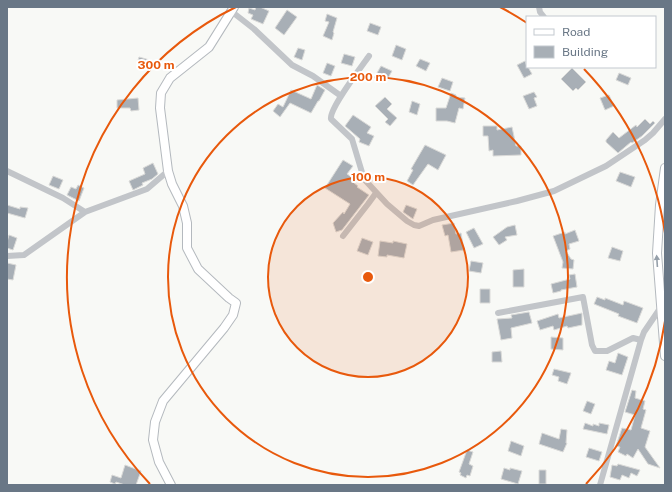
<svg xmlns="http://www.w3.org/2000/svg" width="672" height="492" viewBox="0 0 672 492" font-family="'Public Sans',sans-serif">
<rect width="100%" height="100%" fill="#f8f9f6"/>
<path fill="#a8afb6" stroke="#dadad8" d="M256,7H260L269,11L263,24L251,19L253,15L248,13L249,8L255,10Z
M287,10L297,17L284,35L275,28Z
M327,14L337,18L333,32L334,33L332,40L323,36L329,22L325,21Z
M370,23L381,27L378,35L367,31Z
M396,45L406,49L402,60L392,56Z
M298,48L305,50L302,60L294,57Z
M344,54L355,57L352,66L341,63Z
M139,57L153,61L151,69L137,64Z
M420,59L430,63L426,71L416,66Z
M525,61L527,67H528L532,74L524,78L517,65Z
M327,63L335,66L331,76L323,73Z
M381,66L392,71L388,78L377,73Z
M572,68L586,82L578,90L576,88L573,91L561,79Z
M619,73L631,78L628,85L616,80Z
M442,78L453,82L450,91L438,87Z
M317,85L325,90L319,101H318L311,113L290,103L280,117L273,111L278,104L283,107L291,90L311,99Z
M534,92L537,97L534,98L537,106L529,109L523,96Z
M451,93L456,95V97L465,98L463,109L459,108L455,123L447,121H436V108H446Z
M609,95L614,106L605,110L600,98Z
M385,97L392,104L387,109L397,118L390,126L385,122L388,119L375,106Z
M138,98L139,110L131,111L130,108H117V100Z
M412,101L420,104L417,115L409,112Z
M353,115L371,127L367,133L374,136L369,146L359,142L360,139L345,126Z
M645,119L650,124L653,121L655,123L642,136L632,143L631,142L618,153L606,142V140L613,132L619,138L636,125L637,127Z
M483,126H497V130L512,127L516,146H521V155L493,156V150L489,151L488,136H483Z
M425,145L446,155L438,170L428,164L413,185L407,181L413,170L411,169Z
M343,160L353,166L347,174L356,180L354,183L358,186L357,187L369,195L342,230L336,232L333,223L343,212L344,214L350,204L325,188Z
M153,163L158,174L152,179L142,183L143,185L133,190L129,181L145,174L143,168Z
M620,172L635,177L631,187L616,181Z
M53,176L63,180L59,189L49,185Z
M78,185L84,188L79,201L67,195L71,187L76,189Z
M7,205L20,209V207L28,208L25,218L7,213Z
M406,205L417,209L413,219L403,212Z
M454,223L456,234L461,233L464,250L451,252L448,235L445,236L442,225Z
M515,225L517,235L505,237L507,240L499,245L493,237L507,227Z
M474,228L483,244L474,248L466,232Z
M575,230L579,241L569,244L570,249L566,251L571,259L574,260L573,269L562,268L563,262L553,236L565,232V234Z
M9,235L17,238L13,250L7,248V242Z
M362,238L373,242L368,255L357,251Z
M380,241L393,243V241L407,244L404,258L387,255V257L378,256Z
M612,247L623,251L620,261L608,258Z
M471,261L483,263L481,273L469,271Z
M7,263L16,265L13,280L7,279Z
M524,269V287H513V270Z
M575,274L577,287L561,290V291L553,293L551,284L570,279L569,275Z
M480,289H490V303H480Z
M597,297L605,300V298L623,305L624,301L643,308L637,323L618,316L619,314L594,304Z
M529,312L532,323L511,328L512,338L501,340L497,319L512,318L511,315Z
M582,313V325L568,328L567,326L554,330L553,326L540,330L537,321L558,314L559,318Z
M551,337L563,338V350L551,349Z
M501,351L502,362H492V352Z
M618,353L628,357L622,375L606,370L609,361L615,363Z
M554,369L571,373L567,384L558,381L559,377L552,375Z
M632,390L636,391L635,398L645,401L643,409L646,410L641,428L650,431L645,447L660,468L648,464L638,449L633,458L627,454L626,456L618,452L620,447L616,446L622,428L631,430L635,415L625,412Z
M587,401L595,404L591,414L583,411Z
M585,423L593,426V424L599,426V423L609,425L607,434L583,429Z
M561,429L567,430L566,443H567L563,452L539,444L542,433L559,439Z
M511,441L524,446L521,456L508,451Z
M589,448L602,452L599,461L586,457Z
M467,450L473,452L469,464L473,466L470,476L467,475L466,478L460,475L461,473L459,472Z
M618,464L640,470L637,476L631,473L629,478L622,475L620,480L610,477L612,465L617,466Z
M125,465L141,471L136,485H125L116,482L115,484L110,482L112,475L121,478Z
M504,468L510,470V468L522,471L518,484L501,479Z
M539,470H546V484H539Z"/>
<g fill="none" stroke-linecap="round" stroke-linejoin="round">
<g stroke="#b4b9be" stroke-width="10">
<path id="secondary" d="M665,168L660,205L657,253L665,356
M171,485L159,462L153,440L155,422L163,401L224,328L233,315L236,303L229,298L198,269L187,248V223L183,206L172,184L168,171L160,108L161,93L170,78L209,47L234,7"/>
</g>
<path stroke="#c2c5c9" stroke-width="6" d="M539,7L540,12L544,17
M231,11L254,29L292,65L313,76L341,96
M369,56C362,66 329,109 331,119L352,139L364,179L387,204L407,221L414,225L419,226L433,220L517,201L554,191L606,166L645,140L653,133L665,119
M7,171L63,198L85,212
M343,236L368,204L376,193
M7,256L24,255L85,212L147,189L168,171
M498,313L583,297L592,345L595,351H607L633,338L641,340
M600,485L641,340L644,332L661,307"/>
<use href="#secondary" stroke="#fff" stroke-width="8"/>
</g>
<defs><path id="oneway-solid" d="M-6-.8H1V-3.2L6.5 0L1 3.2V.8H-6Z"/></defs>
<use fill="#96a0aa" href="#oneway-solid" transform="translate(657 261) rotate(-94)"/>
<circle cx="368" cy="277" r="100" fill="#e8590c" fill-opacity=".12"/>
<g fill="none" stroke="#e8590c" stroke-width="2">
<circle cx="368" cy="277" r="100"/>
<circle cx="368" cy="277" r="200"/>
<path d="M665 321A300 300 0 0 1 586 484M150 484A300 300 0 0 1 236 7M500 7A300 300 0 0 1 527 23M584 69A300 300 0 0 1 665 233"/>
</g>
<circle cx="368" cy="277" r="6" fill="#e8590c" stroke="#fff" stroke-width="2"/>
<g font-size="12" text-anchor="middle" font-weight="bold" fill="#e8590c" stroke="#fff" stroke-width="4" stroke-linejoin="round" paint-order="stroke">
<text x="156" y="69">300 m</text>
<text x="368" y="81">200 m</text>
<text x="368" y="181">100 m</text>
</g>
<rect width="672" height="492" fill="none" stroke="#697786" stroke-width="16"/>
<rect x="526" y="16" width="130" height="52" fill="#ffffff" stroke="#c3c9cf"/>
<rect x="534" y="29" width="20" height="6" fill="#ffffff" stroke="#c3c9cf"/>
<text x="562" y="36" font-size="12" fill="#697786">Road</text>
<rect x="534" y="46" width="20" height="12" fill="#a8afb6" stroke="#c3c9cf"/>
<text x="562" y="56" font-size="12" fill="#697786">Building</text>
</svg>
